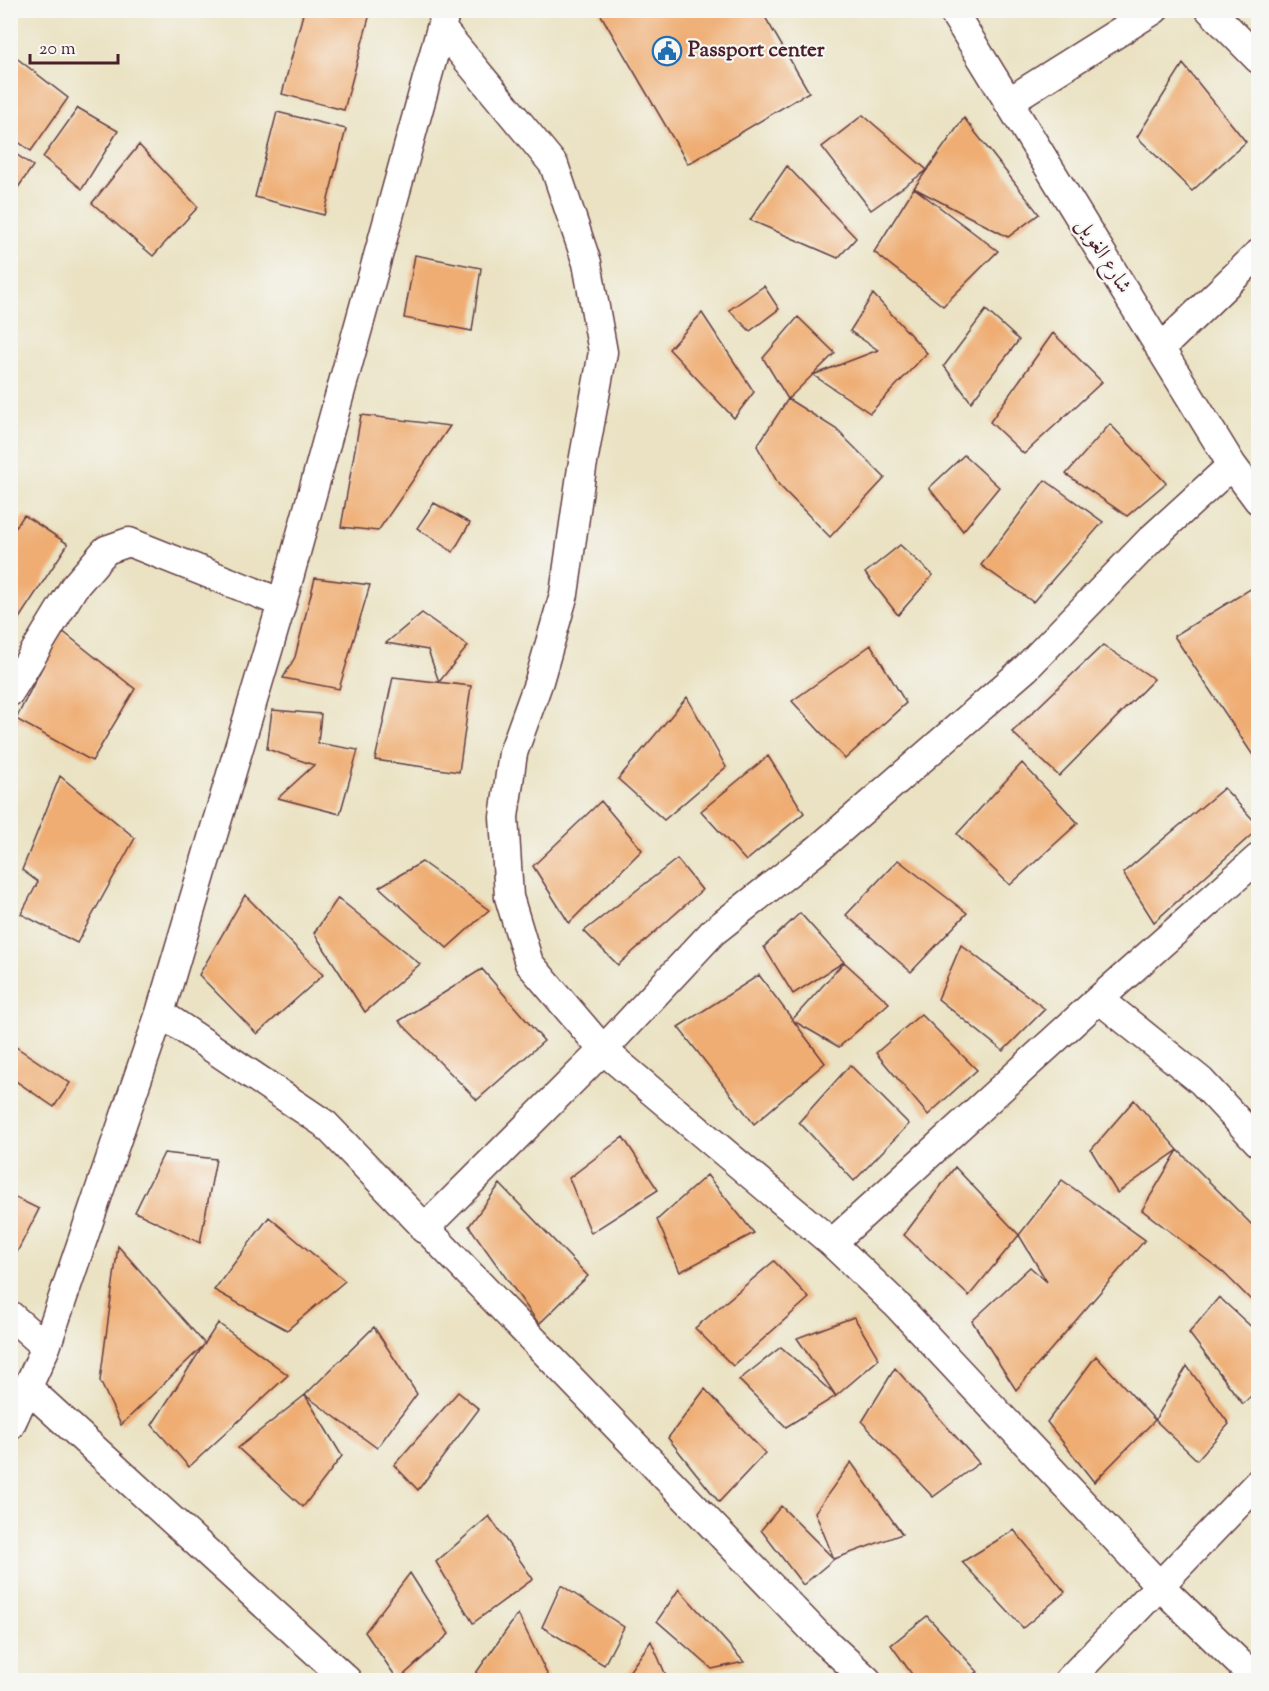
<svg xmlns="http://www.w3.org/2000/svg" width="1269" height="1691" viewBox="0 0 1269 1691" font-family="'Sorts Mill Goudy',Amiri,serif">
<rect width="100%" height="100%" fill="#f6f6f2"/>
<filter id="ink" filterUnits="userSpaceOnUse"><feTurbulence type="fractalNoise" baseFrequency=".0167" numOctaves="2"/><feDisplacementMap in="SourceGraphic" scale="12" xChannelSelector="R" yChannelSelector="G"/><feConvolveMatrix kernelMatrix="1 2 1 2 8 2 1 2 1" color-interpolation-filters="sRGB"/></filter>
<filter id="wash" filterUnits="userSpaceOnUse"><feTurbulence type="fractalNoise" baseFrequency=".008" numOctaves="4" result="noise"/><feDisplacementMap in="SourceGraphic" scale="24" xChannelSelector="R" yChannelSelector="G"/><feGaussianBlur stdDeviation="1.35" result="paint"/><feColorMatrix in="noise" values="0 0 0 0 0 0 0 0 0 0 0 0 0 0 0 0 0 1.4 0 .05"/><feComposite in="paint" operator="in"/></filter>
<g filter="url(#wash)">
<rect width="100%" height="100%" fill="#eae2c2"/>
<g id="blocks">
<path fill="#efad73" d="M304,10H371L344,110L282,94Z
M598,10H761L809,92L688,164Z
M10,53L68,98L31,151L10,136Z
M1183,64L1246,142L1192,191L1137,137Z
M78,108L118,131L82,189L43,157Z
M277,112L346,129L324,215L255,197Z
M863,115L927,170L871,210L822,147Z
M964,118L1039,214L1008,237L914,188L998,251L943,306L874,252L914,188Z
M139,145L198,207L153,256L92,203Z
M10,150L33,166L10,199Z
M787,166L856,238L838,258L750,220Z
M415,255L481,268L472,331L404,318Z
M764,286L779,309L750,331L729,310Z
M873,294L927,353L870,413L813,375L878,350L850,331Z
M986,310L1019,340L971,402L944,366Z
M702,313L754,392L734,418L669,349Z
M798,317L835,353L788,399L836,429L885,478L830,537L779,485L757,446L788,399L763,358Z
M1053,333L1102,382L1024,454L990,422Z
M361,415L450,426L378,531L341,527Z
M1110,424L1166,483L1127,516L1066,474Z
M964,455L999,487L963,531L929,488Z
M1045,480L1103,522L1033,602L981,565Z
M434,503L470,523L453,552L417,528Z
M24,515L68,544L10,632V536Z
M900,545L933,575L898,615L865,573Z
M315,578L370,585L339,689L283,678L295,657Z
M1252,588L1258,602V763L1174,636Z
M422,613L468,646L439,682L428,650L386,643Z
M61,630L135,689L92,761L16,719Z
M871,645L906,703L845,759L792,701Z
M1103,645L1154,679L1059,776L1012,732Z
M393,677L471,686L459,772L375,760Z
M687,697L726,767L664,820L618,779Z
M272,710L321,714L318,743L358,750L340,814L278,798L314,765L267,749Z
M768,756L804,813L746,861L701,811Z
M1022,763L1078,823L1010,885L957,834Z
M60,776L135,838L77,943L21,914L38,882L22,870Z
M1224,788L1258,825V829L1154,922L1123,873Z
M601,801L642,850L569,923L533,866Z
M677,859L702,890L618,965L584,931Z
M898,860L967,913L911,972L846,915Z
M422,862L489,910L447,948L379,887Z
M245,895L323,975L257,1034L199,975Z
M338,898L420,964L365,1012L314,933Z
M800,913L844,962L793,994L764,947Z
M961,945L1045,1009L1003,1051L938,999Z
M844,962L889,1003L839,1047L792,1020Z
M482,969L544,1041L477,1100L399,1021Z
M759,975L825,1063L754,1124L678,1027Z
M921,1014L977,1070L928,1115L876,1053Z
M10,1043L70,1083L54,1107L10,1077Z
M850,1065L909,1124L854,1181L799,1122Z
M1134,1100L1178,1150L1117,1193L1091,1150Z
M623,1137L658,1190L591,1233L569,1178Z
M1178,1150L1258,1231V1307L1224,1273L1142,1210Z
M164,1153L216,1159L200,1243L135,1212Z
M955,1167L1019,1235L969,1296L904,1235Z
M707,1175L754,1233L680,1272L657,1220Z
M1062,1180L1145,1240L1016,1390L972,1321L1030,1267L1047,1282L1019,1235Z
M500,1184L588,1276L539,1324L469,1226Z
M10,1195L39,1209L10,1266Z
M269,1217L345,1281L287,1330L214,1290Z
M118,1246L205,1344L121,1425L100,1381Z
M774,1261L809,1298L733,1366L695,1328Z
M1219,1297L1258,1333V1389L1243,1404L1189,1333Z
M854,1317L879,1359L836,1396L797,1338Z
M218,1323L288,1375L189,1467L152,1425Z
M374,1327L417,1394L377,1448L305,1395L342,1456L303,1507L238,1448L305,1395Z
M781,1347L836,1396L786,1427L739,1380Z
M1096,1356L1155,1420L1187,1366L1229,1424L1197,1460L1155,1420L1094,1482L1047,1422Z
M895,1368L979,1463L933,1497L862,1422Z
M705,1389L765,1453L719,1502L668,1438Z
M458,1392L479,1409L418,1490L394,1465Z
M851,1462L902,1534L834,1559L815,1512Z
M781,1506L834,1559L803,1585L761,1530Z
M489,1516L533,1579L473,1623L436,1562Z
M1014,1530L1065,1592L1023,1628L962,1562Z
M410,1573L449,1634L398,1680L365,1632Z
M561,1585L624,1627L604,1665L542,1627Z
M679,1589L744,1662L712,1669L657,1621Z
M518,1614L550,1680H471Z
M927,1616L978,1672L965,1680H916L891,1645Z
M651,1641L668,1680H626L624,1679Z"/>
</g>
</g>
<g filter="url(#ink)">
<use href="#blocks" fill-opacity="0" stroke="#623c42" stroke-width="1.5"/>
<g fill="none" stroke-linecap="round" stroke-linejoin="round">
<g stroke="#623c42" stroke-width="31">
<path id="minor" d="M952,10L1232,465L1258,500
M1210,10L1258,59
M441,28L554,165L587,263L603,352L582,468L564,594L539,681L513,753L504,817L509,897L529,963L603,1050L832,1243
M1008,102L1154,10
M1160,349L1258,254
M10,692L74,587L106,550L129,542L282,603
M1099,999L1201,1081L1258,1142
M160,1013L325,1124L817,1634L867,1680
M424,1229L603,1050L713,932L817,850L1026,668L1150,540L1232,465
M10,1315L46,1347
M29,1389L347,1680
M10,1426L46,1347L160,1013L282,603L446,10
M1069,1680L1258,1483
M1257,1680L1159,1585L896,1304L832,1243L1099,999L1258,858"/>
</g>
<use href="#minor" stroke="#fff" stroke-width="28"/>
</g>
</g>
<defs>
<g id="civic-ring" transform="scale(1.5)"><circle r="9.5" fill="#f6f6f2" stroke="#1f6fb2" stroke-width="1.5"/><path d="M-.6-6.5H3V-4.5H.6V-3L4-1V1h2V6H-6V1h2V-1L-.6-3ZM-1.2 2.5V6h2.4V2.5Z" fill="#1f6fb2"/></g>
</defs>
<g fill-rule="evenodd">
<use href="#civic-ring" x="667" y="51"/>
</g>
<g text-anchor="middle" dominant-baseline="central" stroke-width="4.5" stroke-linejoin="round" paint-order="stroke">
<g font-size="21" font-weight="bold" fill="#4a1f2b" stroke="#f6f6f2" text-anchor="start">
<text x="688" y="51">Passport center</text>
</g>
<g font-size="21" fill="#4a1f2b" stroke="#f6f6f2">
<text transform="translate(1103 256) rotate(58)">شارع الغويل</text>
</g>
</g>
<rect width="1269" height="1691" fill="none" stroke="#f6f6f2" stroke-width="36"/>
<path d="M30 54v9h88v-9" fill="none" stroke="#4a1f2b" stroke-width="3"/>
<text x="39" y="54" font-size="18" fill="#4a1f2b" stroke="#f6f6f2" stroke-width="4.5" paint-order="stroke">20 m</text>
</svg>
